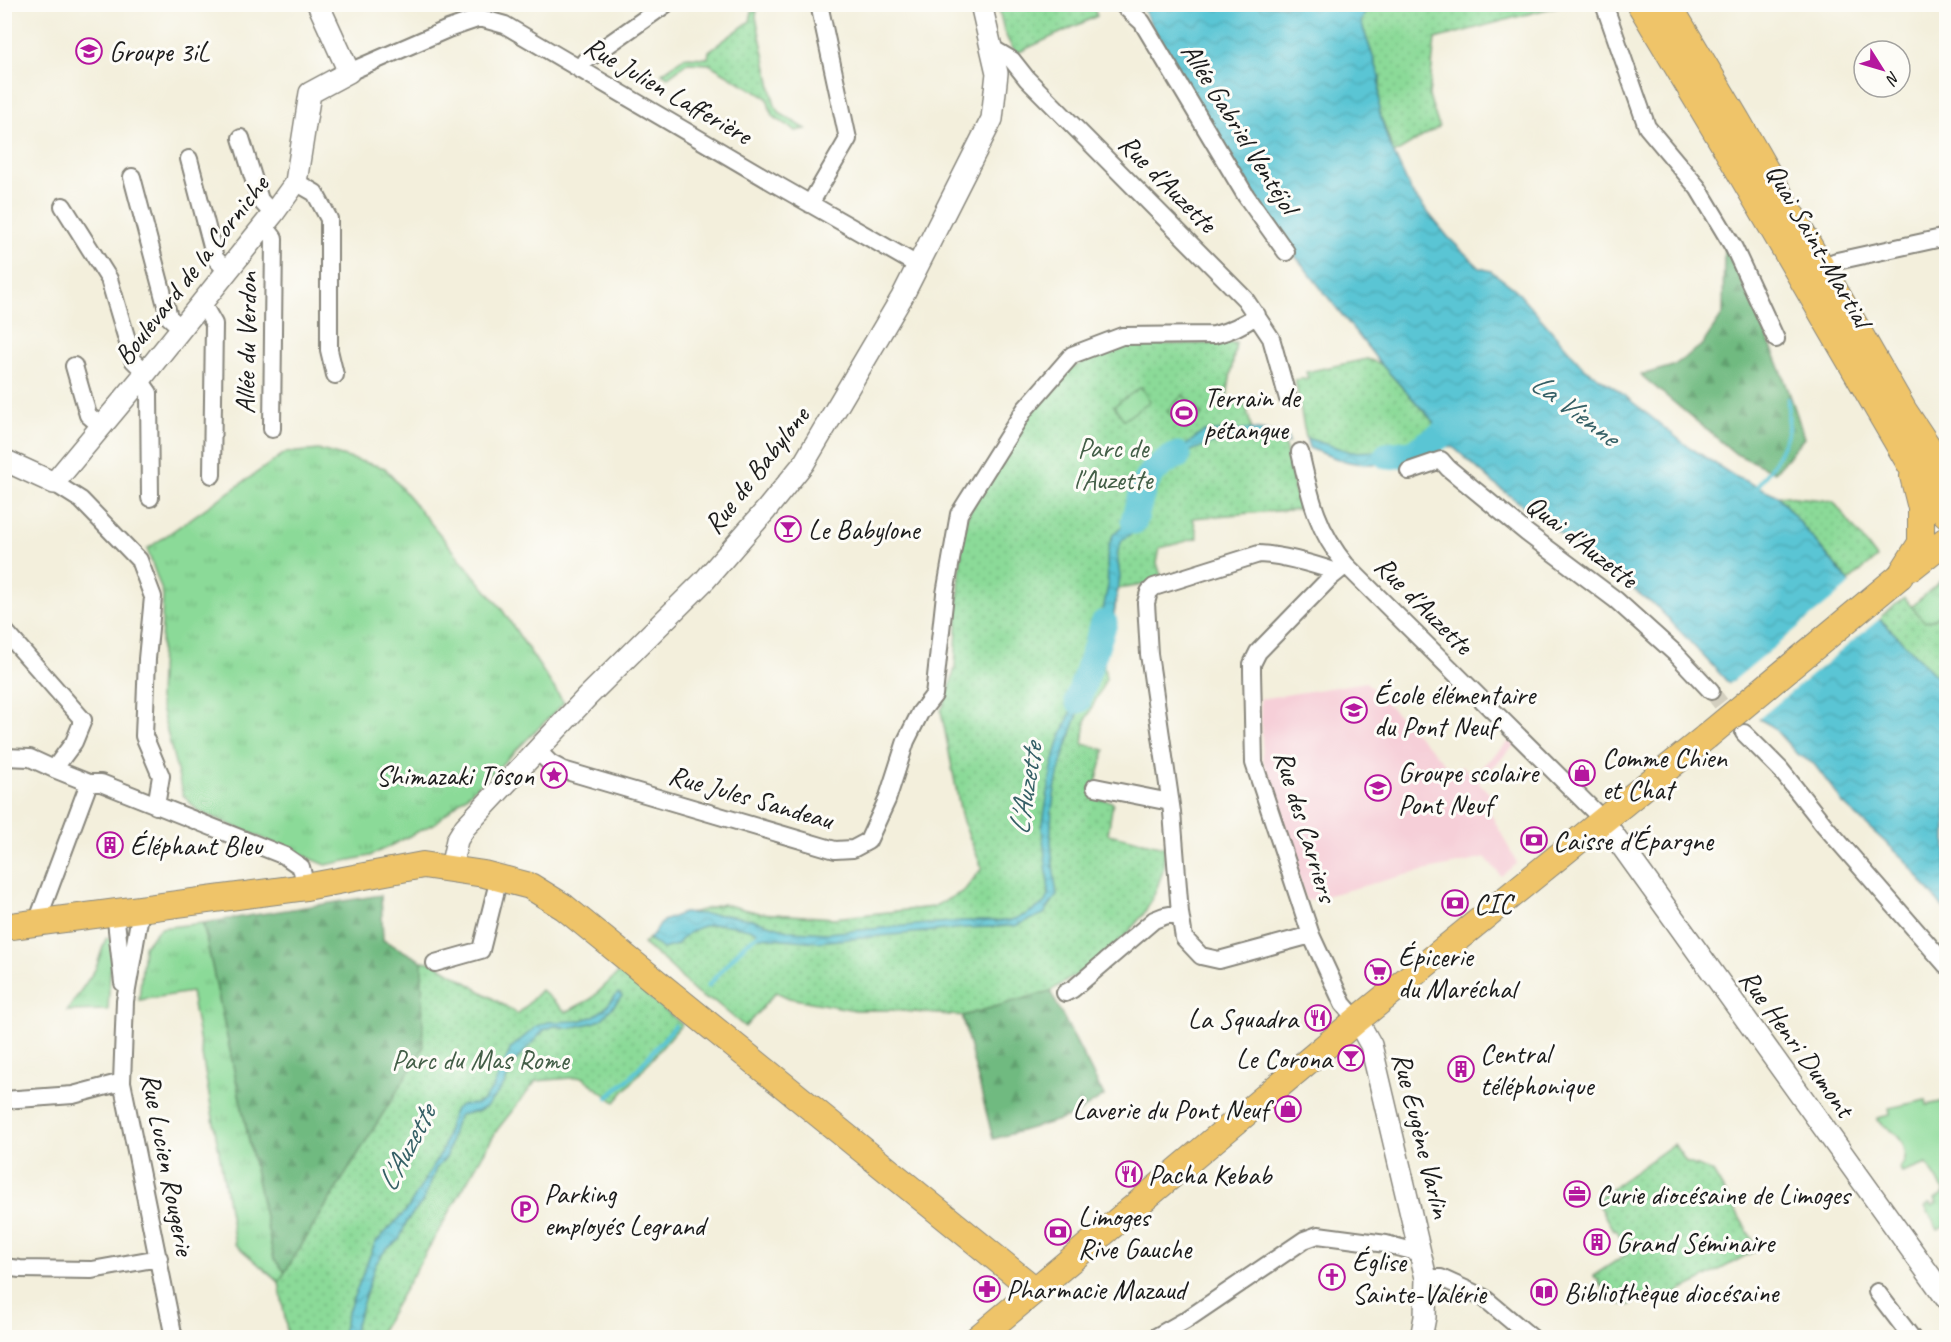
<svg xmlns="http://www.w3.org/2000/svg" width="1951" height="1342" viewBox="0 0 1951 1342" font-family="Caveat,sans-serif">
<defs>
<pattern id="grass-tufts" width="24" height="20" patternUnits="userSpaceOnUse" patternTransform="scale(1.5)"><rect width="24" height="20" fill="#8bda98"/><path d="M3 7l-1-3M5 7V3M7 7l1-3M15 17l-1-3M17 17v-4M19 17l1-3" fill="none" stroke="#77ba82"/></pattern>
<pattern id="forest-firs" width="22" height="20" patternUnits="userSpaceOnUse" patternTransform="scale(1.5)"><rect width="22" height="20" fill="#70ba80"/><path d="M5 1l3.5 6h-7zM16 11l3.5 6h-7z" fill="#609f6e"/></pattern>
<pattern id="park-dots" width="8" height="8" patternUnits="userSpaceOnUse" patternTransform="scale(1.5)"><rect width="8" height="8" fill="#8bda98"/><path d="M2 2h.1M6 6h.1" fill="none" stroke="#77ba82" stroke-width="1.8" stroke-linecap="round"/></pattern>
<pattern id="water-waves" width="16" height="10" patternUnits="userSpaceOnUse" patternTransform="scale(1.5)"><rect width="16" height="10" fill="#5ac5d4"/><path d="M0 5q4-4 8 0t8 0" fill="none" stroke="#4ea9b5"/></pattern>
</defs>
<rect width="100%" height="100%" fill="#fdfcf7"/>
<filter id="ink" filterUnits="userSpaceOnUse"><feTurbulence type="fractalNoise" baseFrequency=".0167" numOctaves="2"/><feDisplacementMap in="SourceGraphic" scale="12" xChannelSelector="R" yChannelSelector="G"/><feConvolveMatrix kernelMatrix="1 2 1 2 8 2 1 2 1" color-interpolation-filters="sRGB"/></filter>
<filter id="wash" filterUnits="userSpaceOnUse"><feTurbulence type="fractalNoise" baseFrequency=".008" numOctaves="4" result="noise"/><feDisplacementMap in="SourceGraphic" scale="24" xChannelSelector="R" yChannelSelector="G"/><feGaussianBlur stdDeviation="1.35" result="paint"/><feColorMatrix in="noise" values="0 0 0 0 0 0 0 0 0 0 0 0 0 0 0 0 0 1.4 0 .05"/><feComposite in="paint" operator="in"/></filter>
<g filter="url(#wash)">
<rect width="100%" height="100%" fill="#f3efdc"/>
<path fill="#f6cfd8" d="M1366,682L1454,773L1462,766L1472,776L1510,740L1515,745L1478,782L1491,795L1484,801L1517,863L1501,876L1486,858L1409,874L1306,901L1263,760L1260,699Z"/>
<path fill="url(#grass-tufts)" stroke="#547b5a" stroke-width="1.5" d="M320,450L385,468L501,608L564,703L497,769L435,823L370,856L326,865L198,811L183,795L159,699L163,594L147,549L285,453Z
M1946,576V609L1935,619L1946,632L1902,615Z
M203,923L274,1259L285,1272L279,1282L235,1244L191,992L139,1000L144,946L160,928Z
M106,938H112L108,1010L67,1011L96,968Z"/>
<path fill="url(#forest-firs)" stroke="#466b4e" stroke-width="1.5" d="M1724,245C1755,309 1785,371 1804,438L1775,472L1736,454L1641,375L1673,366L1702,345L1723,314Z
M381,895L383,940L422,961L424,966L423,1049L285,1272L274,1259L203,923Z
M1050,991L1104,1096L1073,1116L993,1139L962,1016Z"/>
<path fill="url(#park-dots)" stroke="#547b5a" stroke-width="1.5" d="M998,5H1093L1097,16L1017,53C1004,40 1002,22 998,5Z
M1366,5H1562L1435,39L1429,96L1439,127L1394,154L1379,111L1380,77L1361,22Z
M757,10L756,17L775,106L781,114L806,129L796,131L772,116L767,98L709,64L687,63L668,77L662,73L685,57L708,58L709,51L750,21L752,12Z
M1236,343L1226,402L1246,406L1254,439L1284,442L1299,509L1193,518L1198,538L1160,548L1157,563L1162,579L1143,585L1118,589L1112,625L1105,645L1104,666L1106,679L1086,720L1083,744L1105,750L1092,797L1113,802L1108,834L1165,847L1163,871L1155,893L1143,915L1123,938L1086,969L1050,991L962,1016L890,1010H855L789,998L776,992L745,1027L714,1001C697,1000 684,979 673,969C664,960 653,952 643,944L653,935L663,921L723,904L760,913L834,918L933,907L964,891L982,868L962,819L941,711L948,693L955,668L962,529L973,504L1038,401L1071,368L1110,350L1135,345Z
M1367,359L1381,364L1435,424C1434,428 1434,433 1430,437C1419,450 1369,454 1352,452C1337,451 1320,443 1306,438L1295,380L1308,378L1306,372Z
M1777,495L1833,501L1877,558L1849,581Z
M1904,598L1925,622L1934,619L1946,609V686L1879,618Z
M422,961L435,963L518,1014L541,990L566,1012L591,999L617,974H621L682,1024L615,1102L582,1077L536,1081L497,1130L377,1337H288L279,1282L423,1049Z
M1674,1144L1686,1162L1713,1172L1758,1249L1662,1301L1658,1294L1648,1300L1646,1296L1629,1305L1621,1304V1297L1617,1296L1612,1299L1609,1295L1610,1293L1607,1292L1603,1288L1604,1285L1601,1286L1598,1282L1599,1280L1593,1276L1628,1253L1621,1241L1622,1240L1616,1229L1613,1230L1596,1201L1602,1195Z"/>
<path fill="#8bda98" stroke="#547b5a" stroke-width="1.5" d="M1141,387L1150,401L1124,420L1114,406Z
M1183,395L1202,415L1186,430L1167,411Z
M1926,1100L1927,1105L1945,1101L1946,1105V1226L1938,1230L1925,1206L1930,1203L1932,1206L1937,1203L1935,1199L1945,1192L1927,1164L1902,1173L1900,1168C1912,1155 1902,1137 1888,1128C1884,1125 1880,1124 1877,1120V1118L1890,1115L1889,1108Z"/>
<path fill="url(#water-waves)" stroke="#3b7078" stroke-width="1.5" d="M1141,5H1369L1361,22L1380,77L1379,111L1388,141L1412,193L1448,237L1480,268L1491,271L1515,289L1584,368L1615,388L1686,445L1734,476L1777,495L1879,618L1946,686V912L1905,860L1841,802L1839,797L1814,764L1796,753L1772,726L1759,719L1724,678L1658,608L1497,486L1453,447L1446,446L1437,450L1427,440L1434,430L1435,423L1381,364L1289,248L1176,73Z
M1250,429L1287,434L1289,443C1238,434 1187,439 1153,481L1146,470L1159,458L1186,445L1203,432Z
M1306,438L1351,452L1380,451L1417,444L1427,455C1405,463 1367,467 1345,461C1333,458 1321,452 1309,448Z
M1140,480L1147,492L1142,523L1140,528L1122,540L1117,554L1120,577L1112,625L1105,645V656L1088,658L1098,634L1108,586L1107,559L1109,545L1113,535L1130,519Z
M1084,666L1095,668C1077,720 1052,770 1051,827C1050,850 1054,872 1057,895L1044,914L1015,926L966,928L818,942L760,937L756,931C727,923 697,917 677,945L663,949L649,939L663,921L683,913L725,915L751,919L791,931L827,933L961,921H1008L1025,915L1037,908L1045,902L1049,892L1042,829L1052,768L1059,741L1072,709Z
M618,993L622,996L603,1018L596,1022L570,1028L554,1026L544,1030L514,1063L504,1085L487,1106L479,1111L460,1115L455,1124L447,1156L436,1169L424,1200L407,1221L399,1240L386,1249L375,1265L352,1337H341L347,1314L375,1243L407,1210L443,1149L450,1121L455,1109L461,1105L476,1104L484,1100L494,1086L511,1048L537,1026L548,1022L579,1021L592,1017L604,1009Z"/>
<path fill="#f3efdc" d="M1853,582L1882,617L1756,721L1727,686Z"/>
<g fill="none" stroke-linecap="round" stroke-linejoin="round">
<path stroke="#5ac5d4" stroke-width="4.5" d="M1755,490C1768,472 1785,450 1788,428C1789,418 1788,409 1788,399
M708,986L744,945L762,932
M608,1097L631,1077L675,1026"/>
<path stroke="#5ac5d4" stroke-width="27" d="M1387,456L1413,453L1443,434L1458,421
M1134,521C1143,488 1144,470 1178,455
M1078,700L1104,623"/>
</g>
</g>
<g filter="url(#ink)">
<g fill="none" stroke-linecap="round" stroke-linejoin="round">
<path stroke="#d3cfbf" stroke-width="16" stroke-dasharray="16 8" stroke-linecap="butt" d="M1711,691L1736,723"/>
<g stroke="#88867c" stroke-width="20">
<path id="minor" d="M1604,4L1647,127L1698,188L1734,248L1776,339
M1124,6L1142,22L1246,196L1286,252
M992,48L1012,60L1027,79L1245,299L1271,338L1288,399
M580,70L585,61L666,4
M349,72L448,29L480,18L505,25L779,186L919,266
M241,138L260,200L273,214
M189,159L215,258L227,271
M132,177L169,317L181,328
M296,182L315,193L329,219V350L335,375
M810,204L848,139L819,4
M63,206L109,279L133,360L146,373
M264,225L274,238L272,429
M1813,269L1837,261L1946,237
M202,303L214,324L212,475
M74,366L88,415L102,427
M140,380L149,393L150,498
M1300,452C1310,496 1316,529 1346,565L1603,820
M1409,471L1441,460L1448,468L1527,533L1616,600L1676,654L1711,691
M54,483L81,500L139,560L153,597L147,659L144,736L161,776L156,806
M1346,565L1330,578L1258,652L1252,664V672L1254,763L1311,935L1343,1004L1357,1020
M4,630L83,720L74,742L54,769L30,758L4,757
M1744,733L1780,769L1825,826L1946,965
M538,751L550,763L563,770L835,850L853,849L868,841L887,800L906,741L920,713L934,695L945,594L959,514L1025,409L1072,355L1122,336L1214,335C1231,331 1243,325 1257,315
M54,769L89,783
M1095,787L1170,802
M141,909L125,1001L122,1082L174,1338
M115,912L123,983
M37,922L89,783H101L285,856L301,867L306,887
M1311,935L1219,960L1201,956L1184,938L1180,913L1172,812L1149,654L1146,603L1149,592L1154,587L1259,554C1284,555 1313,564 1337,572
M435,963L481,950L499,878
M1065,993L1073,989L1154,920L1164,916L1180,913
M4,1100L73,1095L122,1082
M4,1267L20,1269L92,1270L159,1258
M1426,1278H1441L1483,1297L1532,1338
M1877,1292L1912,1338
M1154,1338L1186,1320L1304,1240L1318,1235L1386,1244L1420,1253"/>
</g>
<g stroke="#88867c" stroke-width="24">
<path id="tertiary" d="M4,460L54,483L140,380L273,214L296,182L310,93L349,72L318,4
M1603,820L1946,1298
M451,868L457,840L465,827L587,697L705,580L766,510L804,463L902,297L992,119L997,73L981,4
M1357,1020L1371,1045L1426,1278L1425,1317L1421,1338"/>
</g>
<g stroke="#88867c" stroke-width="28">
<path id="primary" d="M1640,4L1720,138L1911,466L1946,514
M1668,4L1738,122L1904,411L1946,474
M1912,567L1946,540
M1900,576L1921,543V508L1913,476
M4,927L306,887L423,865L484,874L530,886L564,907L1034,1289
M978,1338L1357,1020L1706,737"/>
</g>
<use href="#minor" stroke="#fff" stroke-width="16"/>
<use href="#tertiary" stroke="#fff" stroke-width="21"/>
<use href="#primary" stroke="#efc469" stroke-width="26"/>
<g stroke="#88867c" stroke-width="28" stroke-linecap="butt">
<path id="primary-bridge" d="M1706,737L1900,576"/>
</g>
<use href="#primary-bridge" stroke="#efc469" stroke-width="26"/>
</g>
</g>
<defs>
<g id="university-ring" transform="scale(1.35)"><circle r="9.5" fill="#fdfcf7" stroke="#b5179e" stroke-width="1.5"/><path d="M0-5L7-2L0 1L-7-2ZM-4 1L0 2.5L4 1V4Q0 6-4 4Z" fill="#b5179e"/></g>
<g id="stadium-ring" transform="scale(1.35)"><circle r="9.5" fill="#fdfcf7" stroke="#b5179e" stroke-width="1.5"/><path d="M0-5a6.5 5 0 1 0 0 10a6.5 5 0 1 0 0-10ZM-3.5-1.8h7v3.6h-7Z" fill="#b5179e"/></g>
<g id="bar-ring" transform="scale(1.35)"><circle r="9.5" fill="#fdfcf7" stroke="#b5179e" stroke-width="1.5"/><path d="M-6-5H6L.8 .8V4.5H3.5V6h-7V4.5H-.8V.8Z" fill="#b5179e"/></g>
<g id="school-ring" transform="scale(1.35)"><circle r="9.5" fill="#fdfcf7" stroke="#b5179e" stroke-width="1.5"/><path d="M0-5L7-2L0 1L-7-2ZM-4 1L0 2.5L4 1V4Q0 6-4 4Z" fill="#b5179e"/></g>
<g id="shop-ring" transform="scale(1.35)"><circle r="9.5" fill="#fdfcf7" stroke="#b5179e" stroke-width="1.5"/><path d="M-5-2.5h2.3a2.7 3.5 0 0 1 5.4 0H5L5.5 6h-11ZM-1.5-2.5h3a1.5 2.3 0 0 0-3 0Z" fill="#b5179e"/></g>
<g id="sight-ring" transform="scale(1.35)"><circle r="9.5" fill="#fdfcf7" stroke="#b5179e" stroke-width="1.5"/><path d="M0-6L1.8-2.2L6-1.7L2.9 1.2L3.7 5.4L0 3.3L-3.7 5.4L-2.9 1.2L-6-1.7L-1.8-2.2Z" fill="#b5179e"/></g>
<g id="bank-ring" transform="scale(1.35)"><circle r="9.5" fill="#fdfcf7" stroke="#b5179e" stroke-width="1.5"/><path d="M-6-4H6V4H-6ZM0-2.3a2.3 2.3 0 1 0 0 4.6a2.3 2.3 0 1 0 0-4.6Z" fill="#b5179e"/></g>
<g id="building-ring" transform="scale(1.35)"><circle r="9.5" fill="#fdfcf7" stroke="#b5179e" stroke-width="1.5"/><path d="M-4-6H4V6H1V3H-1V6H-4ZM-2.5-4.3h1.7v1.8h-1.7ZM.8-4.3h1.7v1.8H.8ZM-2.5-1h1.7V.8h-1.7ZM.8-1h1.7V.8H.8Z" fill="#b5179e"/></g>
<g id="supermarket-ring" transform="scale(1.35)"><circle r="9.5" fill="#fdfcf7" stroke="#b5179e" stroke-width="1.5"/><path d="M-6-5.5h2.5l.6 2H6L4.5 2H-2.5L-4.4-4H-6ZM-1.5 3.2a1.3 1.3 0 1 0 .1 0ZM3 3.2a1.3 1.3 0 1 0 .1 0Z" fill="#b5179e"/></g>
<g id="restaurant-ring" transform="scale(1.35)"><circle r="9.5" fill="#fdfcf7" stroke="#b5179e" stroke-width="1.5"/><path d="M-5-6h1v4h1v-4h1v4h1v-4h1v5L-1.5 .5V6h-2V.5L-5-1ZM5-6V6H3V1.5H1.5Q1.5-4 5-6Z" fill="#b5179e"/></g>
<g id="office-ring" transform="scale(1.35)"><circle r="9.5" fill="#fdfcf7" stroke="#b5179e" stroke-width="1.5"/><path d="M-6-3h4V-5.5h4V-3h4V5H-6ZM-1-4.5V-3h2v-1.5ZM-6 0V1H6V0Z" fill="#b5179e"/></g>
<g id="parking-ring" transform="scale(1.35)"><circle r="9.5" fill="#fdfcf7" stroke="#b5179e" stroke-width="1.5"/><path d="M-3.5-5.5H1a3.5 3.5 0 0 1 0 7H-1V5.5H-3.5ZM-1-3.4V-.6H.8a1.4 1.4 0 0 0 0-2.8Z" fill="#b5179e"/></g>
<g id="church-ring" transform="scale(1.35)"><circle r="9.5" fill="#fdfcf7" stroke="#b5179e" stroke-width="1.5"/><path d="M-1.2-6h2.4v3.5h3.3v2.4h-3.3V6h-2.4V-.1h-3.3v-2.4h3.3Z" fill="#b5179e"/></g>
<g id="pharmacy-ring" transform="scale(1.35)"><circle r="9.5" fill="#fdfcf7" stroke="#b5179e" stroke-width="1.5"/><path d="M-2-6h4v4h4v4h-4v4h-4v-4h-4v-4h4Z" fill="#b5179e"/></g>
<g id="library-ring" transform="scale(1.35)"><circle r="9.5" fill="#fdfcf7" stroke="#b5179e" stroke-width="1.5"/><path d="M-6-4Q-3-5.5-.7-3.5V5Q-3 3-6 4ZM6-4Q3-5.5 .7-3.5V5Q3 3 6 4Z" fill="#b5179e"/></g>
</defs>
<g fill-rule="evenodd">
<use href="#university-ring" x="89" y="51"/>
<use href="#stadium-ring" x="1184" y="413"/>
<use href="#bar-ring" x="788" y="529"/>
<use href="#school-ring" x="1354" y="710"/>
<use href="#shop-ring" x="1582" y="773"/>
<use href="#sight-ring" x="554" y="775"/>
<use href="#school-ring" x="1378" y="788"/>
<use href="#bank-ring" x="1534" y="840"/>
<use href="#building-ring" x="110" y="845"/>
<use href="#bank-ring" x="1455" y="903"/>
<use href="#supermarket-ring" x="1378" y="972"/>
<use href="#restaurant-ring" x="1318" y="1018"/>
<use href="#bar-ring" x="1351" y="1058"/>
<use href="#building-ring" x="1461" y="1069"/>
<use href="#shop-ring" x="1288" y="1109"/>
<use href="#restaurant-ring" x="1129" y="1174"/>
<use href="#office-ring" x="1577" y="1194"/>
<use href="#parking-ring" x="525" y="1209"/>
<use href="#bank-ring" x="1058" y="1232"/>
<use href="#building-ring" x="1597" y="1242"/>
<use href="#church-ring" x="1332" y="1277"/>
<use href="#pharmacy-ring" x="987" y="1289"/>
<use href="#library-ring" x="1544" y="1292"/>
</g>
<g text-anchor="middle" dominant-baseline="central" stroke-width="6" stroke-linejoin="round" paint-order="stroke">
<g font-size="28" fill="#1c1c1c" stroke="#fdfcf7" text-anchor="start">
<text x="109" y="51">Groupe 3iL</text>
<text x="1204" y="397">Terrain de<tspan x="1204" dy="32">pétanque</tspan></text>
<text x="808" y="529">Le Babylone</text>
<text x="1374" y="694">École élémentaire<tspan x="1374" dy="32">du Pont Neuf</tspan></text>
<text x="1602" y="757">Comme Chien<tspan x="1602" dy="32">et Chat</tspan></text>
<text x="1398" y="772">Groupe scolaire<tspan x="1398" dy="32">Pont Neuf</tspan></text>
<text x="534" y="775" text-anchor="end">Shimazaki Tôson</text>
<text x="1553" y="840">Caisse d'Épargne</text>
<text x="130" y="845">Éléphant Bleu</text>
<text x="1474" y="903">CIC</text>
<text x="1398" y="956">Épicerie<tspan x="1398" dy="32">du Maréchal</tspan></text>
<text x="1298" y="1018" text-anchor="end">La Squadra</text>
<text x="1480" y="1053">Central<tspan x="1480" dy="32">téléphonique</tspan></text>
<text x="1332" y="1058" text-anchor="end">Le Corona</text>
<text x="1268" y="1109" text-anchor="end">Laverie du Pont Neuf</text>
<text x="1148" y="1174">Pacha Kebab</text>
<text x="544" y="1193">Parking<tspan x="544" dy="32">employés Legrand</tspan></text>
<text x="1596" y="1194">Curie diocésaine de Limoges</text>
<text x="1078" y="1216">Limoges<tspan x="1078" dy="32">Rive Gauche</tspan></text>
<text x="1616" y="1242">Grand Séminaire</text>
<text x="1352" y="1261">Église<tspan x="1352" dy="32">Sainte-Valérie</tspan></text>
<text x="1006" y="1289">Pharmacie Mazaud</text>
<text x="1564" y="1292">Bibliothèque diocésaine</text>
</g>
<g font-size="28" fill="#1c1c1c" stroke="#fdfcf7">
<text transform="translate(668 90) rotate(30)">Rue Julien Lafferière</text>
<text transform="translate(1240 128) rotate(58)">Allée Gabriel Ventéjol</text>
<text transform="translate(1168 183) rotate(45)">Rue d'Auzette</text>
<text transform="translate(1819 245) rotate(60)">Quai Saint-Martial</text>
<text transform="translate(191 270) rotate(-52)">Boulevard de la Corniche</text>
<text transform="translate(246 343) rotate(-89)">Allée du Verdon</text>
<text transform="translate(756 470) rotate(-52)">Rue de Babylone</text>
<text transform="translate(1582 541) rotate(38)">Quai d'Auzette</text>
<text transform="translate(1424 605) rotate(45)">Rue d'Auzette</text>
<text transform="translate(751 797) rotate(16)">Rue Jules Sandeau</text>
<text transform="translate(1306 826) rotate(73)">Rue des Carriers</text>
<text transform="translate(1797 1043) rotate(54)">Rue Henri Dumont</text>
<text transform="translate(1422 1135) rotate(76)">Rue Eugène Varlin</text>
<text transform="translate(168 1164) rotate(79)">Rue Lucien Rougerie</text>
</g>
<g font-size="28" fill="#435e47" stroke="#fdfcf7">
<text x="1113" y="447">Parc de<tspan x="1113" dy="32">l'Auzette</tspan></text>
<text x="480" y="1059">Parc du Mas Rome</text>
</g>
<g font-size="30" font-style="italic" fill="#356066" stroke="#fdfcf7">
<text transform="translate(1575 409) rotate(37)">La Vienne</text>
<text transform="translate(1025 789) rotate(-81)">L'Auzette</text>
<text transform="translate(406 1148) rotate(-62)">L'Auzette</text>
</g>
</g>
<rect width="1951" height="1342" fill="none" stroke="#fdfcf7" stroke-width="24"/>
<g transform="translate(1882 69) rotate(127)"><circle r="28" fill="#fdfcf7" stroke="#a3a29f" stroke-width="1.5"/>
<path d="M0-4.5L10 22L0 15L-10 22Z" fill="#b5179e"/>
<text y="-9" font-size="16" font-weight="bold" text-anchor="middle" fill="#1c1c1c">N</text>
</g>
</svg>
